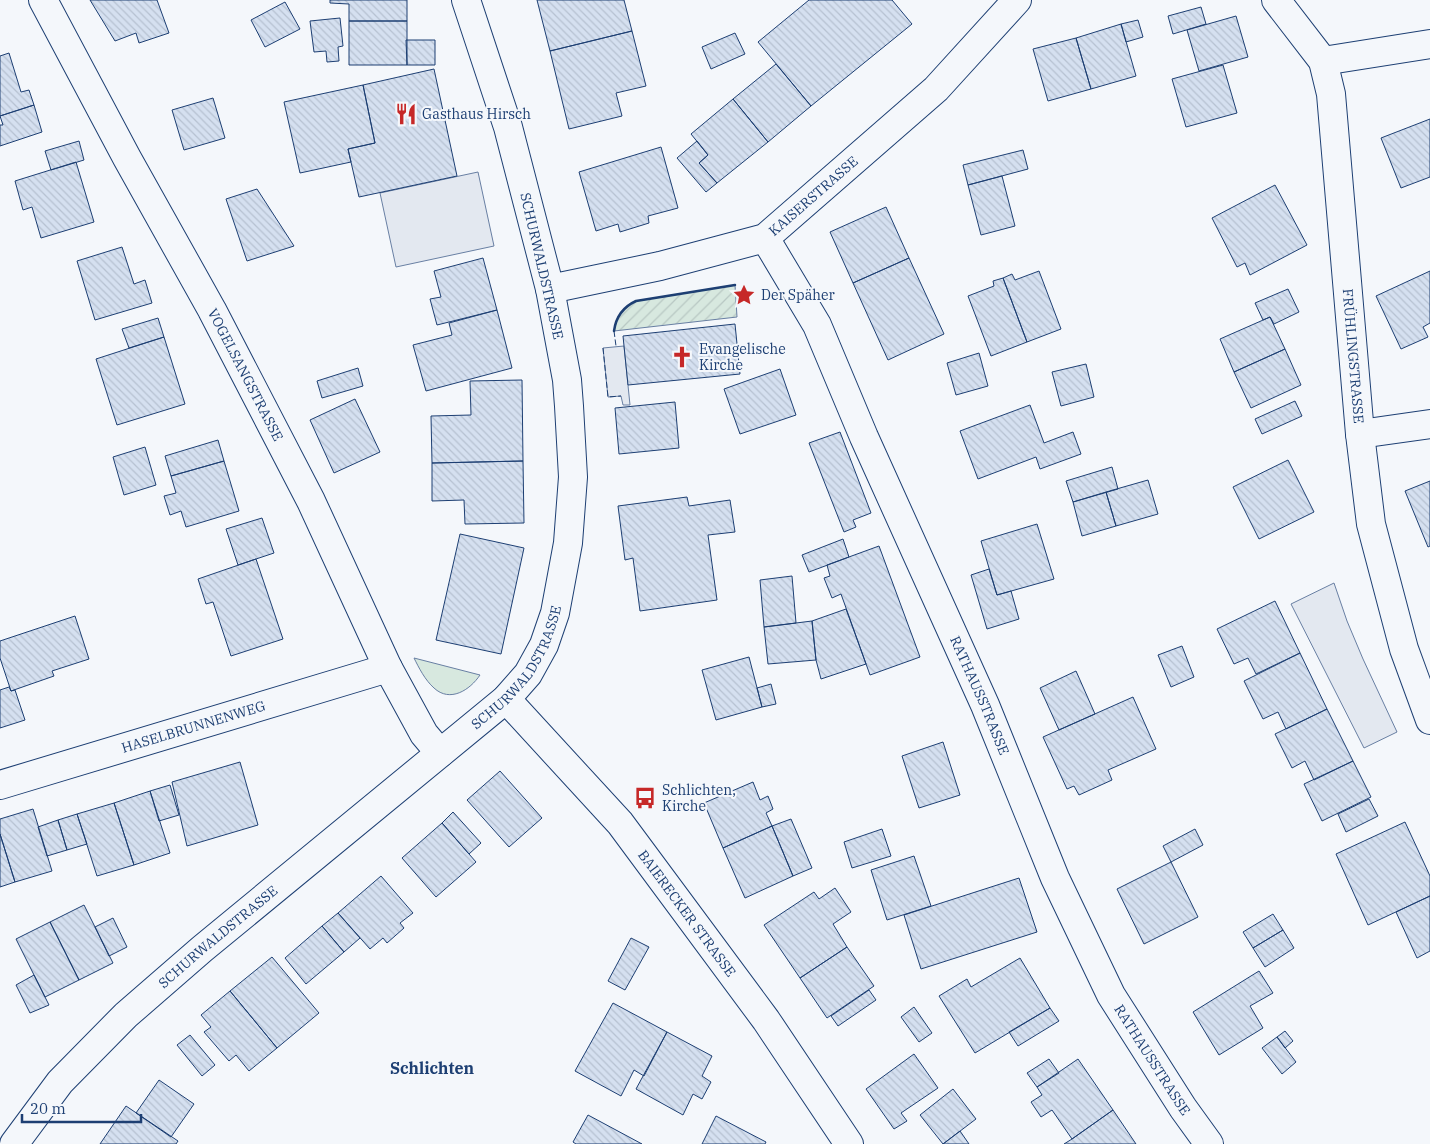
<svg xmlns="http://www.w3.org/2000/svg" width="1430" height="1144" viewBox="0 0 1430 1144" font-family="'IBM Plex Serif',serif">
<defs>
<pattern id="garden-furrows" width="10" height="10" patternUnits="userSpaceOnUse" patternTransform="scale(1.25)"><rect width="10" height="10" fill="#d7e8df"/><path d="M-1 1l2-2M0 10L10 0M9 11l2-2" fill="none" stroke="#b8c8c3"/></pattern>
<pattern id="building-back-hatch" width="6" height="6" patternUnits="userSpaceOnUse" patternTransform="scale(1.25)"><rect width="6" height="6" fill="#d5e0f0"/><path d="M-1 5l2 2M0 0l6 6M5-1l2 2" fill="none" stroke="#b6c1d1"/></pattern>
</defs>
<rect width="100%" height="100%" fill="#f4f7fb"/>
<path fill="#d7e8df" stroke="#687fa3" d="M414,658L480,675C470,690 450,703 434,688C425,680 419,668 414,658Z"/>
<path fill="url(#garden-furrows)" stroke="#687fa3" d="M735,285L737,317L614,331C616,316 623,307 636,301Z"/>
<path fill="#e3e8f0" stroke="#687fa3" d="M478,172L494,246L396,267L380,193Z
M624,346L630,405H623L621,396L608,397L603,348Z
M1334,583L1347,621L1363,659L1397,732L1364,748L1291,604Z"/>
<path fill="url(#building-back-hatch)" stroke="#1d3f73" d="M90,0H157L169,33L139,43L136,33L115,41Z
M330,0H407V21H349V4L330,3Z
M537,0H624L632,31L550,51Z
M809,0H892L912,24L811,106L758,42Z
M285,2L300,29L265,47L251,20Z
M1201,7L1206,24L1173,34L1168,16Z
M1236,16L1248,57L1199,71L1187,30Z
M340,18L343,46L338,47L339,61L327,62L326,51L314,52L310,21Z
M1138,20L1143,37L1126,42L1121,24Z
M349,21H407V65H349Z
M1121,24L1136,76L1091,89L1076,38Z
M632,31L646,86L616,93L622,116L569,129L550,51Z
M735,33L745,54L711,69L702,47Z
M1076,38L1091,89L1048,101L1033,49Z
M406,40H435V65H407Z
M9,53L21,92L29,90L34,105L0,116V56Z
M776,64L811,106L768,142L733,99Z
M1223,65L1237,113L1186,127L1172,79Z
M434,69L457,176L359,197L348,149L375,143L363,85Z
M363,85L375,143L348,149L351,162L300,173L284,102Z
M213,98L225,138L184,150L172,110Z
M733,99L768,142L717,183L699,163L708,155L691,134Z
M34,105L42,132L0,146V125H3L0,116Z
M1430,119V177L1401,188L1381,138Z
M79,141L84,160L51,170L45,151Z
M697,141L708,155L699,163L717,183L706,192L677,158Z
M661,147L678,208L648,216L649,223L620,232L618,224L596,231L579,172Z
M1023,150L1028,169L968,185L963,165Z
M76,162L94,222L41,238L32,207L23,210L15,181Z
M1002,176L1015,226L981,235L968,185Z
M1275,185L1307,245L1250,275L1245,263L1237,267L1212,218Z
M257,189L294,246L247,261L226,199Z
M886,207L909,258L853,283L830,232Z
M122,247L134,284L145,280L152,303L95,320L77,261Z
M483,258L497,310L437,325L430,299L441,297L434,271Z
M909,258L944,334L888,360L853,283Z
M1039,271L1061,329L1027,342L1003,278L1012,274L1015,280Z
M1430,271V323L1423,327L1428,337L1401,349L1376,296Z
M1003,278L1027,342L991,356L968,296L994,286L993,281Z
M1288,289L1299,312L1274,324L1270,317L1263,320L1255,303Z
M497,310L512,368L426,391L413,345L452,335L449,323Z
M1270,317L1285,349L1234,372L1220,339Z
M158,318L164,337L129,348L122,329Z
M735,324L740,374L628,385L623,336Z
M164,337L185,404L117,425L96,359Z
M1285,349L1301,385L1251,408L1234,372Z
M979,353L988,386L956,395L947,363Z
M1086,364L1094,397L1061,406L1052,372Z
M358,368L363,386L322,398L317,381Z
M780,369L796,415L740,434L724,389Z
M522,380L523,461L432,463L431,416L471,415L470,381Z
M355,399L380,452L334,473L310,420Z
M1295,401L1302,416L1262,434L1255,419Z
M675,402L679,448L619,454L615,408Z
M1030,405L1044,443L1073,432L1081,454L1040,469L1036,457L978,479L960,431Z
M840,432L871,513L853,520L856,527L844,532L809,443Z
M218,440L224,461L171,476L165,456Z
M145,447L156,485L124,495L113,457Z
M1288,460L1314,512L1259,539L1233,487Z
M224,461L239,511L186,527L181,511L170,515L164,496L176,493L171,476Z
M523,461L524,523L465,524L464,500L432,501V463Z
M1112,467L1118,489L1073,502L1066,481Z
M1148,480L1158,514L1116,526L1106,492Z
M1430,481V546L1428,547L1405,491Z
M1106,492L1116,526L1082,536L1073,502Z
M687,497L689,506L730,500L735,532L708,535L717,600L640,611L633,558L625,560L618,506Z
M262,518L274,553L238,565L226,529Z
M1037,524L1054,579L997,595L981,541Z
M460,534L524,548L501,654L436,640Z
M843,539L849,557L809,572L802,555Z
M879,546L920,657L870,675L841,594L832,598L824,578L830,576L827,565Z
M256,559L283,639L231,656L213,602L206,604L198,579Z
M989,569L997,595L1011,591L1019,619L987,629L971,575Z
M792,576L796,623L764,627L760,580Z
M1275,601L1300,653L1256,674L1248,658L1234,664L1217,629Z
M846,609L866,664L821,679L816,660L812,621Z
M75,616L89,659L52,671L54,676L11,691L0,658V641Z
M812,621L816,660L768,664L764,627Z
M1182,646L1194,677L1171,687L1158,655Z
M1300,653L1327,709L1286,729L1278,712L1263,719L1244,681Z
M749,657L762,707L716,720L702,670Z
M1076,671L1095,714L1059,730L1040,688Z
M771,684L776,704L762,707L757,688Z
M9,687L11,691L15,690L25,720L0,728V690Z
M1133,697L1156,749L1108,770L1112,780L1079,795L1074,786L1067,789L1043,737Z
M1327,709L1353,761L1314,780L1305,761L1292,768L1275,734Z
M943,742L960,795L919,808L902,756Z
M1353,761L1371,797L1322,821L1304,784Z
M240,762L258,825L187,846L172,782Z
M500,771L542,818L509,847L467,800Z
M753,782L760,800L768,796L773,809L766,813L772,826L723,848L704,803Z
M170,785L179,815L159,821L150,791Z
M150,791L170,853L134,865L114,803Z
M1369,799L1378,816L1346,832L1338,814Z
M114,803L134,865L97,876L77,814Z
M33,809L52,871L15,882L0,834V819Z
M453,812L481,843L469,854L442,823Z
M77,814L87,844L67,850L58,820Z
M791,819L812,868L793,876L772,826Z
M58,820L67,850L47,856L38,827Z
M1405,822L1430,876V896L1368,925L1336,854Z
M442,823L476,862L436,897L402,858Z
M772,826L793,876L745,898L723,848Z
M882,829L891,856L852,868L844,842Z
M1195,829L1203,845L1171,862L1163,846Z
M0,834L15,882L0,887Z
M914,856L931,906L887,920L871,870Z
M1171,862L1198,917L1144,944L1117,889Z
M381,876L413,913L400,923L404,928L387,943L383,938L370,949L338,913Z
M1019,878L1037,932L921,969L904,915Z
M835,888L851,912L833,924L847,947L800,978L764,925L814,892L819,899Z
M1430,896V951L1417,958L1396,912Z
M84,905L113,963L79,980L50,922Z
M338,913L360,938L344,952L322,926Z
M1273,914L1283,930L1253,948L1243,932Z
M113,918L127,947L109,956L95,927Z
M50,922L79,980L45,997L16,939Z
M322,926L344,952L306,984L285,958Z
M1283,930L1294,948L1265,967L1253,948Z
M631,938L649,947L625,990L608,981Z
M847,947L874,986L827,1018L800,978Z
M272,957L319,1013L277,1048L230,991Z
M1020,958L1050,1008L975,1053L939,996L967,979L971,987Z
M1259,971L1273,993L1250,1006L1263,1028L1219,1055L1193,1012Z
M34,975L49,1005L30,1013L16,985Z
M869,990L876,1000L838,1026L831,1016Z
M230,991L277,1048L249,1071L236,1055L229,1061L204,1032L211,1027L201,1015Z
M613,1003L667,1032L644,1076L634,1070L621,1096L575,1071Z
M914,1007L932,1033L919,1042L901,1017Z
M1050,1008L1059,1021L1018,1046L1009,1032Z
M1285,1031L1293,1041L1285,1048L1277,1037Z
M667,1032L712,1056L702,1076L711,1082L702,1099L693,1094L683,1115L636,1089Z
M190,1035L215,1065L202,1076L177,1045Z
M1277,1037L1296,1062L1282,1074L1262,1048Z
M914,1054L938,1088L901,1113L907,1121L894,1129L866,1089Z
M1049,1059L1059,1073L1037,1087L1027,1073Z
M1078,1059L1113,1110L1072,1139L1052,1110L1041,1117L1031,1102L1042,1095L1037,1087Z
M159,1080L194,1104L171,1137L136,1113Z
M953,1089L976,1119L943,1144L920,1115Z
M126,1106L178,1141L176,1144H100Z
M1113,1110L1136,1144H1064L1072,1139Z
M588,1115L642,1144H576L573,1142Z
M716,1116L766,1142L765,1144H702Z
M960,1131L969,1144H943Z"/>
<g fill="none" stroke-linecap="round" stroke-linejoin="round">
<g stroke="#1d3f73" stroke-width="30">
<g id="street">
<path id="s1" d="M43,0L127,158L212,310L311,501L388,668L424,734L440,753"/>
<path id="s2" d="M1276,0L1323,61L1331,94L1360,434L1371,524L1404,649L1430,720"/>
<path d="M1323,61L1430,44"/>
<path id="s3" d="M765,238L817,325L864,437L985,705L1055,878L1111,995L1183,1108L1209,1144"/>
<path id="s4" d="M550,289L660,266L765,238L936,89L1017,0"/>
<path d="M1360,434L1430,424"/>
<path id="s5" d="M506,699L620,823L766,1020L849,1144"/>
<path id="s6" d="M0,785L388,668"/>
</g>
</g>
<g stroke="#1d3f73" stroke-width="30">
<g id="secondary">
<path id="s7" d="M14,1144L60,1082L126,1015L202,949L506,699L528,674L544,645L555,613L568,543L573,477L569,406L567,380L550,289L508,127L466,0"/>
</g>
</g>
<use href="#street" stroke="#f4f7fb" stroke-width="28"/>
<use href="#secondary" stroke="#f4f7fb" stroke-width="28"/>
<path stroke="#1d3f73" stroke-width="1" stroke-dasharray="6 2.5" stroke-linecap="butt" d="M614,331L616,346
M603,348L608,397L621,396"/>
<path stroke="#1d3f73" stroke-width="2.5" d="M614,331C616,316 623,307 636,301L735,285"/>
</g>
<defs>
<g id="restaurant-bare" transform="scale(1.725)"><path d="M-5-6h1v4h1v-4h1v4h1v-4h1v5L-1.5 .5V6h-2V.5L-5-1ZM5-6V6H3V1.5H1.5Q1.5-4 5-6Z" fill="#c62828" stroke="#f4f7fb" stroke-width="2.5" paint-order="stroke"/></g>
<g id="sight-bare" transform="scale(1.725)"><path d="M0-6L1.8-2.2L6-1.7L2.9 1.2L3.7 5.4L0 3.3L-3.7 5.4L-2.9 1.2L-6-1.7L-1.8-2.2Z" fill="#c62828" stroke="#f4f7fb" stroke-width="2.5" paint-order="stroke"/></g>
<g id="church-bare" transform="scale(1.725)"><path d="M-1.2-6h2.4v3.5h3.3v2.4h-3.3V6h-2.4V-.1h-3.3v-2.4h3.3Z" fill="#c62828" stroke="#f4f7fb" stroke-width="2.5" paint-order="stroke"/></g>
<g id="bus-bare" transform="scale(1.725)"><path d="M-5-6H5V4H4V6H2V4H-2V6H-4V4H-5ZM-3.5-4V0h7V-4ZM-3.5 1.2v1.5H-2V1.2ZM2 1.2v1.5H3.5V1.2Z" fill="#c62828" stroke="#f4f7fb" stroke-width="2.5" paint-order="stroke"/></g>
</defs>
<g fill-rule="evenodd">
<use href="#restaurant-bare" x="406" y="114"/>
<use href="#sight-bare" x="744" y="295"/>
<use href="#church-bare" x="682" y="357"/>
<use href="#bus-bare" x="645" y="798"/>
</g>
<g text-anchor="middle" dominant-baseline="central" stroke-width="4" stroke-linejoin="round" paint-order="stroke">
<g font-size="14" fill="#1d3f73" stroke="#f4f7fb" text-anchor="start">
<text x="422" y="114">Gasthaus Hirsch</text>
<text x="761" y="295">Der Späher</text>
<text x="699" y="349">Evangelische<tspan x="699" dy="16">Kirche</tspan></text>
<text x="662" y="790">Schlichten,<tspan x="662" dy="16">Kirche</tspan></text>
</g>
<g font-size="14" fill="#1d3f73" stroke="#f4f7fb">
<text stroke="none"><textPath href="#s4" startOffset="285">KAISERSTRASSE</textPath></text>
<text transform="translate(542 266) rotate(77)">SCHURWALDSTRASSE</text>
<text stroke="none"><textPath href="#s2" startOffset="374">FRÜHLINGSTRASSE</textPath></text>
<text stroke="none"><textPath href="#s1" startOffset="426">VOGELSANGSTRASSE</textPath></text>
<text stroke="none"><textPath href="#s7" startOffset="698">SCHURWALDSTRASSE</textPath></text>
<text stroke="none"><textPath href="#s3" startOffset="506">RATHAUSSTRASSE</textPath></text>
<text stroke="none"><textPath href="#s6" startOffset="202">HASELBRUNNENWEG</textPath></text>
<text stroke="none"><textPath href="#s5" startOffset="281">BAIERECKER STRASSE</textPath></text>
<text stroke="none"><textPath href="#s7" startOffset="292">SCHURWALDSTRASSE</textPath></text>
<text stroke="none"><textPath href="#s3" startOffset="910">RATHAUSSTRASSE</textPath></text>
</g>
<g font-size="16" font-weight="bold" fill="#1d3f73" stroke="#f4f7fb">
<text x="432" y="1068">Schlichten</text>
</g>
</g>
<path d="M22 1114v8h119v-8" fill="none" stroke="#1d3f73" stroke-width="2.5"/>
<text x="30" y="1114" font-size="15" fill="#1d3f73" stroke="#f4f7fb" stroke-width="4" paint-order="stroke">20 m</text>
</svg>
